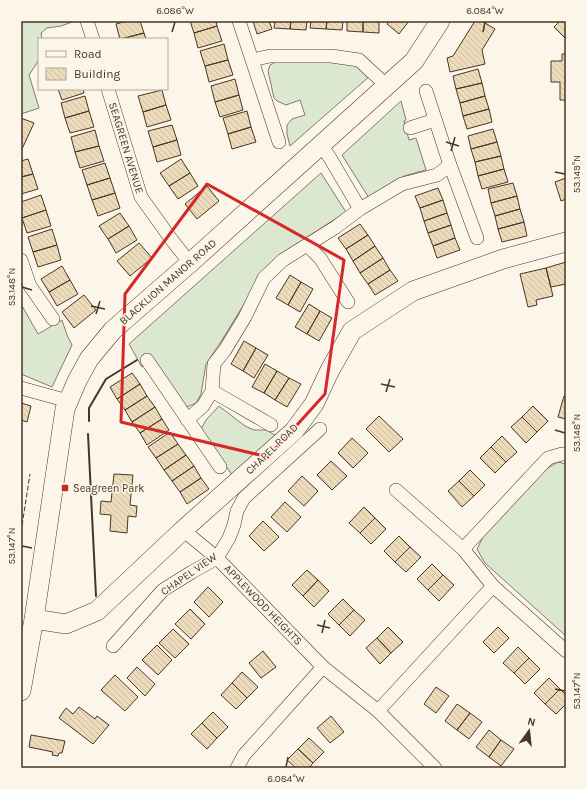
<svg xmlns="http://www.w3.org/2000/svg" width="587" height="789" viewBox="0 0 587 789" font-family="Karla,sans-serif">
<defs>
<pattern id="building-back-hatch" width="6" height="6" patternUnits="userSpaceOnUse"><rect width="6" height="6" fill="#ecdcbc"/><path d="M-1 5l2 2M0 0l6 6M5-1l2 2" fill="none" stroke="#ccbda1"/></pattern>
</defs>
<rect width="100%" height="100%" fill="#fbf6e9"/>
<path fill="#dce7d0" stroke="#887966" d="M21,21H75L61,26L47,28L41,33L42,39H39V60L29,75L39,108L21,114Z
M278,61L348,63L357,65L371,75L290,146L287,134V125L292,119L305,115L300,100L286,105L277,101L274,98L268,71L270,65Z
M401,101L406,120L404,121L409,140L416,138L426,170L404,176L369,198L342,155Z
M321,173L346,212L292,247L246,301L222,340L206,364L201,394L196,403L187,407L152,360L142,367L129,344Z
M21,304L38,334L62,320L67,335L72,345L52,387L21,374Z
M219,406L245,426L254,430H266L275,435L262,449L232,475L201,429L206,420Z
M558,462L566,464V636L485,563L477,549L485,533L544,470Z"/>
<path fill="url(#building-back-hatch)" stroke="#4a3520" d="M127,21H140L144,33L120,39L116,24Z
M190,21H216L217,26L194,33Z
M253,21H269L272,29L257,34Z
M275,21H291L290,29L274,28Z
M291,21H307L306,30L290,29Z
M311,21H327L326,29L310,28Z
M327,21H343L342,30L326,29Z
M347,21H363V32L347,31Z
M363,21H379V33L363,32Z
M389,21H409L399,34L387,24Z
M475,21H482L495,29L482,50L485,64L450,72L447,58L453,56Z
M560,21H566V39L554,27Z
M217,26L222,41L198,48L194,33Z
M144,33L146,39H122Z
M224,44L228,60L205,66L200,51Z
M562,54H566V100H560V82H551V61H562Z
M228,60L233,75L209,82L205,66Z
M478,69L482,83L456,89L453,76Z
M235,79L239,95L215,102L211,86Z
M482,83L485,96L460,103L456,89Z
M58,89H83L84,93L62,100Z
M162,90L166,105L143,112L138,96Z
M239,95L243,110L220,117L215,102Z
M85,96L89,111L65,118L61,103Z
M485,96L489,109L463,116L460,103Z
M166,105L171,120L147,127L143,112Z
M489,109L492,122L467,129L463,116Z
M89,111L94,127L70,133L65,118Z
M247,111L251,127L228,134L223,118Z
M21,118L34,123L22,149H21Z
M172,125L177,140L153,147L148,131Z
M251,127L256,142L232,149L228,134Z
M493,129L497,142L471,149L468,136Z
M95,130L99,146L75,152L71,137Z
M177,140L181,155L157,162L153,147Z
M497,142L501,156L475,162L471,149Z
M99,146L104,161L80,168L75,152Z
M501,156L504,169L478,176L475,162Z
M28,159L33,174L21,177V161Z
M181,159L190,173L169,186L160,173Z
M105,163L110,178L87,185L82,170Z
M504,169L508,182L482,189L478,176Z
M190,173L198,186L178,199L169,186Z
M33,174L38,189L21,194V177Z
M110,178L115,193L92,200L87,185Z
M566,178V199L561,201L555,182Z
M513,183L517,196L491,203L488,189Z
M207,186L219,201L197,219L185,204Z
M438,188L443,200L420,208L415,196Z
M115,193L120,208L98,216L92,200Z
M41,195L46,210L22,218L21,213V202Z
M517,196L520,209L495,216L491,203Z
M443,200L447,213L424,221L420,208Z
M520,209L524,222L498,229L495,216Z
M46,210L51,226L27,233L22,218Z
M120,213L129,226L108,239L99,226Z
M447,213L451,225L428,233L424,221Z
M524,222L527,236L502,242L498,229Z
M360,224L368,235L346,249L338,238Z
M451,225L455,238L433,246L428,233Z
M129,226L137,240L116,253L108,239Z
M52,229L57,245L33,252L28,237Z
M368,235L375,246L353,261L346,249Z
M455,238L460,250L437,258L433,246Z
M139,243L152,258L130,276L117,261Z
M57,245L61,260L38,267L33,252Z
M375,246L383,258L360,273L353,261Z
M383,258L390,270L368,284L360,273Z
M566,262V284L551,287L546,268Z
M62,266L70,280L49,292L41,279Z
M546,268L553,296L536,300L537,305L528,307L520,274Z
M390,270L398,281L375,295L368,284Z
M290,275L301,282L288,305L276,298Z
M70,280L78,294L57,306L49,292Z
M301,282L313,289L300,312L288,305Z
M84,295L96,310L74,328L62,312Z
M309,304L320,311L307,334L295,327Z
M320,311L332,318L319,341L307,334Z
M244,341L256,348L243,371L231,364Z
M256,348L268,355L254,378L243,371Z
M265,364L277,371L264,393L252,387Z
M277,371L289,378L275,400L264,393Z
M132,373L140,384L117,399L110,387Z
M289,378L301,384L287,407L275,400Z
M140,384L147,396L125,410L117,399Z
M147,396L155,407L132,422L125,410Z
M564,396L566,397V419L558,417Z
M21,403L31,406L27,422L21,420Z
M533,406L548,421L537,432L522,417Z
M155,407L162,419L140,433L132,422Z
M379,416L403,439L389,452L366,429Z
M522,417L537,432L526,443L511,427Z
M162,419L169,430L147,445L140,433Z
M170,432L178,444L156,458L148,447Z
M502,436L517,452L506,462L491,447Z
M352,438L368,453L353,468L338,453Z
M178,444L186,455L164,470L156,458Z
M491,447L506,462L495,473L480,458Z
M186,455L194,466L172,481L164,470Z
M331,461L347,476L332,490L317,475Z
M194,466L201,478L180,492L172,481Z
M470,470L485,485L474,496L459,481Z
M114,474L133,475L130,505L137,506L136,517L128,516L127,533L110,531L111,515L100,514L101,501L111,502Z
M302,476L318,491L304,506L288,491Z
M201,478L209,489L187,504L180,492Z
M459,481L474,496L462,507L448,491Z
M285,502L301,517L287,532L271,517Z
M364,507L375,518L360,533L349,523Z
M375,518L386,529L371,544L360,533Z
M263,521L279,537L264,551L249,536Z
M399,536L410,547L395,562L384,551Z
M410,547L421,557L406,572L395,562Z
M432,564L443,575L428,590L417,579Z
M307,570L318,580L303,596L292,585Z
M443,575L454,585L439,601L428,590Z
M318,580L329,591L314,607L303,596Z
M208,587L223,602L209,617L194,602Z
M343,599L354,610L339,625L328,614Z
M190,609L205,624L191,639L175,624Z
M354,610L365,620L350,636L339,625Z
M388,627L403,642L391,653L377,638Z
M498,627L509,638L494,653L483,642Z
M173,629L189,644L175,658L159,643Z
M377,638L391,653L380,664L366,648Z
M157,645L172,660L158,675L142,660Z
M518,647L529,658L514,673L503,663Z
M263,651L276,667L261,678L249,663Z
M529,658L540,669L525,684L514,673Z
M137,667L155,684L145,696L127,678Z
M242,672L258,687L247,698L232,683Z
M115,675L138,697L125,711L101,690Z
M549,678L560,689L545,704L534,693Z
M232,683L247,698L236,709L221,695Z
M436,687L449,696L436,713L424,704Z
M560,689L566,695V704L556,714L545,704Z
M457,704L470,713L457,730L445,721Z
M79,707L95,719L97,716L109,725L93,744L59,718L66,708L73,714Z
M213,712L228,727L217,738L202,723Z
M470,713L482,722L469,739L457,730Z
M331,716L344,732L330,743L317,728Z
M202,723L217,738L207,749L191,734Z
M489,730L501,740L489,757L476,747Z
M31,735L65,741L62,753H59L58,756L52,755L53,752L29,747Z
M309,738L324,752L313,763L298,749Z
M501,740L514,749L501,766L489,757Z
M298,749L313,763L309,768H296L287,760Z"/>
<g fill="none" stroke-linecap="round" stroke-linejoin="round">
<g stroke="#4a3520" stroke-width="14">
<path id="street" d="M87,21L93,39
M239,21L252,60L270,56H331L359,60L387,86
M252,60L279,142
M108,89L141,197L171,239L190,263
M410,128L435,120
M450,165L477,238
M360,209L402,184L437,175L450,165L426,91
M307,245L320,258L348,302
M21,260L30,286L53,319
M147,360L220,467
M21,388L68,401
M212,391L271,425
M187,420L203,406L212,391L214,364L225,350L245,317L264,278L283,260L336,227L360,209L330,158L321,145
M396,490L463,549L493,586L566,651
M183,530L217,558L323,667L378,711L435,768
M463,549L548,458L562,454H566
M113,646L163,590L192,572L217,558L229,538L234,525L237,511L244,498L320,429
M378,711L493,586
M237,768L244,755L323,667"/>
</g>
<g stroke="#4a3520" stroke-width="20">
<path id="secondary" d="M34,619L66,624L97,611L183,530L294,431L314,404L330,370L352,331L413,291L503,259L566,242
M21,691L34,619L65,409L77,381L89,359L113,330L190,263L414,61L440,21"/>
</g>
<use href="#street" stroke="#fbf6e9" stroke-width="13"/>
<use href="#secondary" stroke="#fbf6e9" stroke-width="19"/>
<path stroke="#4a3520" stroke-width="1" stroke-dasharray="5 2" stroke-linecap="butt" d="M21,532L30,474"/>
<path stroke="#4a3520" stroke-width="2" d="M89,421V408L106,379L137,360
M88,434L96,596"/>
</g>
<path fill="none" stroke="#d62828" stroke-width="3" stroke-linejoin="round" d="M207,184L344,260L325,394L268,457L121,422L125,294Z"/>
<path fill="none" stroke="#4a3520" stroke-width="1.5" d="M172,32L175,22M483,32L485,22M446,142L459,146M451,151L455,137M555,172L565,174M22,287L32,290M91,306L105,309M96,314L100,301M381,384L395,387M386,392L390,379M555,430L565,433M22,546L32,548M317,625L330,628M322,633L325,620M555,689L565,691M286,767L288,757"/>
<rect fill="#c62828" stroke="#fbf6e9" stroke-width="1.5" x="61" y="484" width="8" height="8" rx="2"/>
<g text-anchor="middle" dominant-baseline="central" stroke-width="3" stroke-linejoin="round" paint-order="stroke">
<g font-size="11" fill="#4a3520" stroke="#fbf6e9">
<text transform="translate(126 148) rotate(73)">SEAGREEN AVENUE</text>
<text transform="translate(168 282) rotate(-41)">BLACKLION MANOR ROAD</text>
<text transform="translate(272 449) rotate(-44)">CHAPEL ROAD</text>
<text transform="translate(189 574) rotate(-35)">CHAPEL VIEW</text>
<text transform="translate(263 605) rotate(46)">APPLEWOOD HEIGHTS</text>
</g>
<g font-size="11" fill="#4a3520" stroke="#fbf6e9" text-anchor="start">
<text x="73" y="488">Seagreen Park</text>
</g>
</g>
<rect width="587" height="789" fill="none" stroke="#fbf6e9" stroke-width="44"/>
<rect x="38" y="38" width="130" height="52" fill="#fbf6e9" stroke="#b4a999"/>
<rect x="46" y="51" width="20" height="6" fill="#fbf6e9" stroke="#b4a999"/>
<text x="74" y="58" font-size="12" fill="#4a3520">Road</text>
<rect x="46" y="68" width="20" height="12" fill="url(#building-back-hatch)" stroke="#b4a999"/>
<text x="74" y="78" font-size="12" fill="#4a3520">Building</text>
<g transform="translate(529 731) rotate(15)" stroke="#fbf6e9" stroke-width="3" paint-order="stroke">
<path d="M0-3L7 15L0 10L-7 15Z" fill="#4a3520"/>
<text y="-6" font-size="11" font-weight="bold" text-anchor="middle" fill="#4a3520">N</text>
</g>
<rect x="22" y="22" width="543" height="745" fill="none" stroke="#4a3520" stroke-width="1.5"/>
<g font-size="10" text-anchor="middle" fill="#4a3520">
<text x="175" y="14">6.086°W</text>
<text x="485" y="14">6.084°W</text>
<text transform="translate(576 174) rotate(-90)" y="4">53.149°N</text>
<text transform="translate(11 287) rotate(-90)" y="4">53.148°N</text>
<text transform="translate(576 433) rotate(-90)" y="4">53.148°N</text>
<text transform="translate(11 546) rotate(-90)" y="4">53.147°N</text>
<text transform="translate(576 691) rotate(-90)" y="4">53.147°N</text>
<text x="286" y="782">6.084°W</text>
</g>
</svg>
